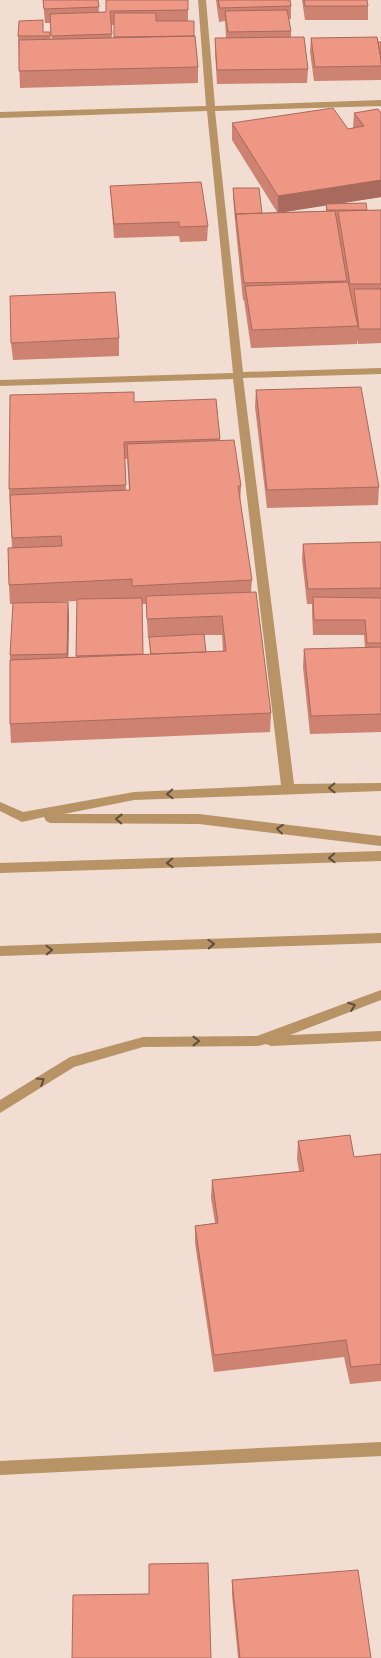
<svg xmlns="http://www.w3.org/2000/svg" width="381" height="1658" viewBox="0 0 381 1658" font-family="Roboto,sans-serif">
<rect width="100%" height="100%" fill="#f1ddd1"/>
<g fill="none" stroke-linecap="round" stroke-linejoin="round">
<path fill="#b79365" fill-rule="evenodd" d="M198,0H206L215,106L381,100V106L215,111L243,372L381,368V374L243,378L294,784L381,783V791L134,800L64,814H199L381,836V846L199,824L50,823L46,821L44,817L22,822L0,811V802L23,812L134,792L281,785L233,379L0,386V380L233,373L207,111L0,118V112L206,106Z
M381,851V861L0,873V863Z
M381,933V943L0,956V946Z
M381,990V1000L290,1035L381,1031V1041L271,1046L266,1044L258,1046L143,1047L74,1067L0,1113V1100L70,1057L143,1037L257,1036Z
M381,1442V1456L0,1475V1461Z"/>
</g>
<path fill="#cd8272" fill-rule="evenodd" d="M43,0H98L99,12H106V0L188,10V21L194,36L198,67V83L20,88L18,36L44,32H50L51,39H52L51,23H45ZM111,25H114V38H112Z
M216,0H290L291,6V19H289L291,31V37L308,69L307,83L217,84L215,52V38H226L225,21L219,22Z
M302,0H367L368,6V20H305Z
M311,38L381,42V80L314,81L310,52Z
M354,113H381V197L337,204L367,210H381V343L358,344L357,339V344L251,348L244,300H243L236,231L233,197V188L262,213L277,212L232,140V123L348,129L353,128ZM326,205V211L284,212Z
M110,186L208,226L207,241L180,242L179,236L114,238Z
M119,338V356L13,360L11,343Z
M256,390L379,487L378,505L267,508L255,407Z
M216,399L220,440L241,486L240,505L252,580L251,592L271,713L270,732L11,743L10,724V655L13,604H10L9,585L12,548L9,489L134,402ZM125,459H127L129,490H126ZM77,601L76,657L68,658L69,617L68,602L34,603ZM142,604H146L148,638H149L150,654H143ZM204,635H222L223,651L206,652Z
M381,542V732L310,734L303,667L304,649L365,648L364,635H313L312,612V604H307L302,559L303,544Z
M298,1141L354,1157L381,1154V1381L350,1384L344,1357L214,1372L195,1243V1226L215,1223L211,1198L212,1180L299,1171L297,1159Z
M232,1580L371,1658H238L232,1595Z"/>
<path fill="#a76a5c" d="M381,180V197L278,213V196Z
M68,602L69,617L68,669L67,654Z"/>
<path fill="#ee9784" stroke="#a76a5c" d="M43,0H98L99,7L44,9Z
M106,0H188V10L110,11L112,34L51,36L50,14L106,12Z
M218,0H290L291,6L220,8Z
M304,0H367L368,6H305Z
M287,10L291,31L228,32L225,11Z
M114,13H156V21H194V36L114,37Z
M43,20V32H50V36H18L19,21Z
M195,36L198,67L19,71V40Z
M304,37L308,69L217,70L215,38Z
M377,37L381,59V66L315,67L311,38Z
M378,42H381V59Z
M333,108L348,129L364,126L354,113L378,109L381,113V180L278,196L232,123Z
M201,182L208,226L179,227V222L114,224L110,186Z
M233,188H259L262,213L236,214V219Z
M366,203L367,210H327L326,204Z
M381,210V284H350L338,211Z
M335,211L347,281L244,283L236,214Z
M348,282L358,326L252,330L245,286Z
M354,289H381V329H359Z
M115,292L119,338L11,343L10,296Z
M361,387L379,487L267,490L256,390Z
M134,392V402L216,399L220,439L124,442L126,485L9,489L10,395Z
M234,440L241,486H238L252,580L132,586V579L9,585L8,548L62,546L61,536L12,538L10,495L130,490L127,444Z
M381,542V588L308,589L303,544Z
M256,592L271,713L10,724V660L226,651L222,616L147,619L146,596Z
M313,597L381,598V643H367L365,620H314Z
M142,598L143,654L76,656L77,599Z
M68,602L67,654L10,655L13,603Z
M204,634L206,652L151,654L149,637Z
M381,647V714L311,716L304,649Z
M350,1135L354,1157L381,1154V1364L351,1367L346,1340L214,1355L195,1226L218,1223L212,1180L304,1171L298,1141Z
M208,1563L211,1658H72L73,1595L149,1594V1564Z
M358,1570L371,1658H240L232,1580Z"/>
<defs><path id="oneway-chevron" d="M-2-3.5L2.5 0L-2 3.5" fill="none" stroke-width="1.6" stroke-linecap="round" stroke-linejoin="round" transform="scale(1.25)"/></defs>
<g stroke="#5e5040">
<use href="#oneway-chevron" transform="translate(332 788) rotate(179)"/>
<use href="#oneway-chevron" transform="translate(170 794) rotate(177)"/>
<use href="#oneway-chevron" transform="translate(119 819) rotate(-179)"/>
<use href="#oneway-chevron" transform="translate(280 829) rotate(-173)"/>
<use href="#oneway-chevron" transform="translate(332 858) rotate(178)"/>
<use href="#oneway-chevron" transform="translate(170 863) rotate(178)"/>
<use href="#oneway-chevron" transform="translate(211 944) rotate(-2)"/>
<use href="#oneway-chevron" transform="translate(49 950) rotate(-2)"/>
<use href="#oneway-chevron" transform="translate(352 1006) rotate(-20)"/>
<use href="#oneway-chevron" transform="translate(196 1041)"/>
<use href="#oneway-chevron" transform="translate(41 1081) rotate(-32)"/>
</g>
</svg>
